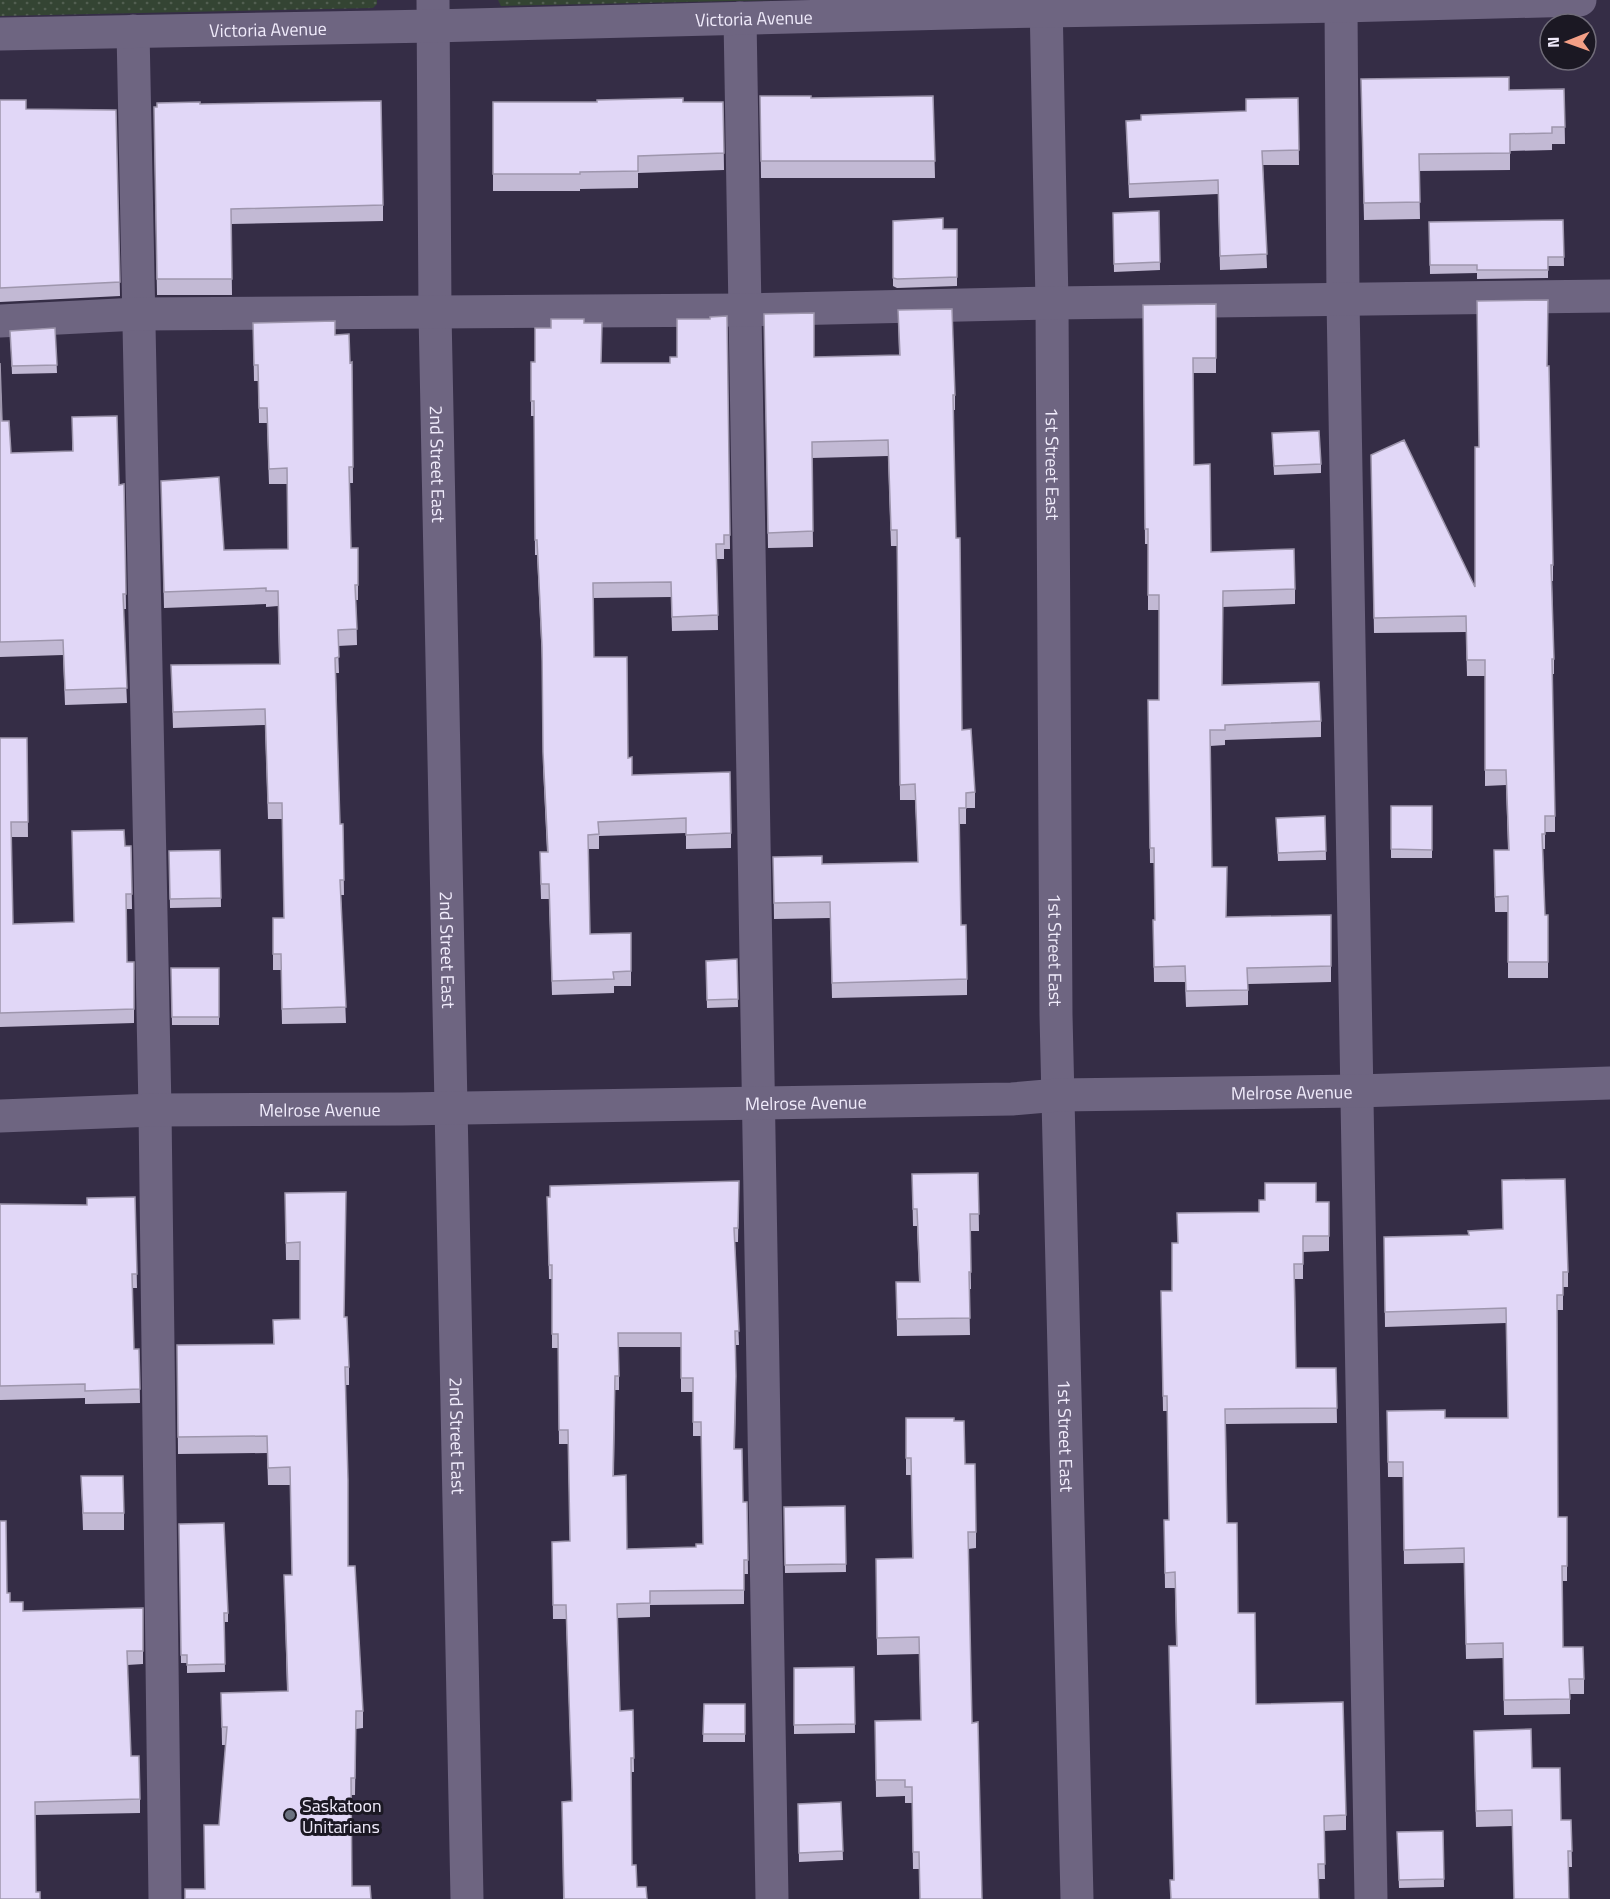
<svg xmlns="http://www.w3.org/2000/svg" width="1610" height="1899" viewBox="0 0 1610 1899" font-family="'Titillium Web',sans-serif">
<defs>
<pattern id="grass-dots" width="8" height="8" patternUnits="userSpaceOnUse" patternTransform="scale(1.5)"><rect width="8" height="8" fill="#344433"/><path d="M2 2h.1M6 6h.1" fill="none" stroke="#525f51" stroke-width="1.8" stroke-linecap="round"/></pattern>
</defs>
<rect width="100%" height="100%" fill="#352d46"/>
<path fill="url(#grass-dots)" d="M0,0H377V4L373,8L0,16Z
M498,0H779L501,6Z"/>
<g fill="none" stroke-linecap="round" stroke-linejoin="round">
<g stroke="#6e6581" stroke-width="33">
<path id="s1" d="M433,0L435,313L467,1899"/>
<path id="s2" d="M1046,0L1052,303L1056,1015L1077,1899"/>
<path d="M1341,6L1343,300L1371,1899"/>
<path d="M740,18L772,1899"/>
<path d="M133,31L155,1110L165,1899"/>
<path id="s3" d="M0,34L432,26L991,12L1341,6L1580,0"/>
<path d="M0,321L138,314L745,310L1052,303L1610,296"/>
<path id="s4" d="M0,1116L155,1110L402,1109L1012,1099L1058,1095L1357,1091L1610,1083"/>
</g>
</g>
<path fill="#c2b9d4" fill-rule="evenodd" d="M1564,89L1565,144H1552V150L1510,151V170L1419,171L1420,219L1364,220L1361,96L1509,90Z
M760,96L811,98L933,96L935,178H761Z
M1298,98L1299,165H1263L1267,268L1220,270L1218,194L1129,198L1126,121L1141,120V115L1246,111Z
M0,100L26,109L116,110L120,296L0,302Z
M493,102H723L724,170L638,173V188L580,189V191H493Z
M200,104L383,205V221L231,224L232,295H157L154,123Z
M1159,211L1160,270L1114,272L1113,213Z
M1563,220L1564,266H1548V278L1477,279V273L1430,274L1429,222Z
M893,221L943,229H957V286L897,288L893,286Z
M1216,304V373H1193L1194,465L1211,552L1295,589V604L1223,607L1222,685L1321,721V737L1225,740V745L1210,746L1212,867L1226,917L1331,915V982L1248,984V1005L1186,1007L1185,982H1154L1153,920H1155L1154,863H1150L1148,700H1159V610H1148V544H1145L1143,305Z
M898,310L955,395V410H953L956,538L962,730L975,792V808H966V824H959L961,925L967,979V995L832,998L830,918L774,919L773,857L822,864L918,862L915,800H900L897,546H891L888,456L812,458L813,547L768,548L764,314L814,357L899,355Z
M727,316L730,549H724V559H717L718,630L672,631L671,597L593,598L594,657L628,758L632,775L731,833V848L686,849V833L599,836V849H588L590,934L631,933V986H614V993L552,995L549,899H541L540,867V852H547L543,767L542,661L537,555H535L534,416H531V362H535L551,328L584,323L601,363H670L677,357L710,319Z
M253,323L335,335L350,363L352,362L353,483H350L351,548L358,585V600H356L357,645L338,646L339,673H336L340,824H343L344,895H341L346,1023L282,1024L281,970H273V934L284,918L282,819H268L265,725L173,728L171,665L279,664L278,606L266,607V604L164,608L161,481L224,550L288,549L287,484H269L267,423H259L258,381H254Z
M55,328L57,373L12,374L10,331Z
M0,363L2,421L11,453L72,451V417L119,485L124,484L126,609H123L127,703L65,705L63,655L0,657Z
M1547,366L1553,565V581H1552L1554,659V674H1552L1555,816V832H1545V849H1543L1545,915H1548V978H1508V912H1495L1494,866L1508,850L1506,785L1485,786V676H1467L1466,632L1374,633L1371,455L1475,587L1479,447Z
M1272,433L1321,464V473L1274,475Z
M0,738H27L28,837H11L13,924L74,922L125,846H131L132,909H126L127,962H134V1023L0,1027Z
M1391,806H1432V858H1391Z
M1325,816L1326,860L1278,861L1276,818Z
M220,850L221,907L170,908L169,851Z
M737,959L738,1007L707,1008L706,961Z
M171,968H219V1025H172Z
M978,1173L979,1231H970L971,1289H969L970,1335L897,1336L896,1282H919L917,1226H913L912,1174Z
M739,1181L738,1242H735L739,1345H735L736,1391L735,1449H742L743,1502H747L748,1574H744V1604L650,1605V1617L617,1618L620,1711L633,1710L634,1772H631L632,1865H636L637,1887H646L647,1899H563L562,1802L572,1801V1796L566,1619H553L552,1542L570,1541L568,1444H559L558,1348H552V1279H549L547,1197H550V1186ZM619,1347H681V1392H693V1436H701L703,1544H696V1547L627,1549L626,1475L614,1476L615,1390H619Z
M285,1193L344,1317L349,1367V1385H345L348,1566L363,1711V1728L356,1729L355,1795H351L205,1889L219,1825L226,1745H222L221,1693L287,1692L284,1575H292L290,1485H268L267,1453L178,1454L177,1345L273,1344V1320L300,1319V1260H286Z
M135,1197L137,1288H132L134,1349H139L140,1403L85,1404V1398L0,1400V1204L87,1205Z
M1316,1202H1329V1251L1303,1252V1279H1295L1296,1368H1336L1337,1423L1226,1424L1227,1523L1238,1613L1256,1704L1346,1815V1830L1324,1831L1325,1879L1173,1880L1176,1646L1175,1588H1165L1164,1520H1169L1167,1411H1163L1161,1291H1172L1177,1243L1259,1212Z
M1384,1237L1568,1272V1287H1563V1310H1557L1558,1517H1567V1581H1562L1563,1647L1584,1679V1694H1570V1714L1504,1715L1503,1658L1466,1659L1464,1563L1404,1564L1403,1477H1388L1387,1411L1445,1418H1508L1506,1323L1385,1327Z
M906,1418L954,1421L965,1464L976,1532V1548L968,1549L919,1869H913L912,1803H905V1796L876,1797L875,1721L921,1720L919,1654L877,1655L876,1559L912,1558L911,1475H906Z
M81,1476L124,1513V1530H83Z
M845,1506L846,1572L785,1573L784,1507Z
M179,1524L228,1613V1622H224L225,1672L187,1673V1663H181Z
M7,1593L10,1602L23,1611L143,1608V1664L127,1665L131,1756L140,1799V1813L35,1815L36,1892L0,1899Z
M854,1667L855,1733L794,1734V1668Z
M704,1704H745V1742H703Z
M1474,1747L1532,1768L1561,1820H1571L1572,1867H1568L1512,1826L1476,1827Z
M841,1802L843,1860L799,1862L798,1804Z
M1443,1831L1444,1887L1399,1888L1397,1832Z"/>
<path fill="#e1d7f7" stroke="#9e96ad" stroke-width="1.5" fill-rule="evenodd" d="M1509,77V90L1564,89L1565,127H1552V133L1510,134V153L1419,154L1420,202L1364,203L1361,79Z
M760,96H811V98L933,96L935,161H761Z
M683,98V102H723L724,153L638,156V171L580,172V174H493V102H597V100Z
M1298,98L1299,150L1262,151L1267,254L1220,256L1218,180L1129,184L1126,121L1141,120V115L1246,111V99Z
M0,100H26V109L116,110L120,282L0,288Z
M381,101L383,205L231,209L232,279H157L154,107H157V103L200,102V104Z
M1159,211L1160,262L1114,264L1113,213Z
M943,218V229H957V277L897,279L893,278V221Z
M1563,220L1564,257H1548V270H1477V265H1430L1429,222Z
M1548,300L1547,366H1549L1553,565H1551L1554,659H1552L1555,816H1545V834H1542L1545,915H1548V962H1508V896L1495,897L1494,850H1509L1506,770H1485V660H1467L1466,616L1374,618L1371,455L1404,440L1475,587V447H1479L1477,301Z
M1216,304V358H1193L1194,465L1210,464L1211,552L1294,549L1295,589L1223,591L1222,685L1319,682L1321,721L1225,725V730H1210L1212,867H1227L1226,917L1331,915V966L1247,968L1248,990L1186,991L1185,966L1154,967L1153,920H1155L1154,848H1150L1148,700H1159V595H1148V529H1145L1143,305Z
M952,309L955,395H953L956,538H960L962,730L971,729L975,792L966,793V808H959L961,925H966L967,979L832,983L830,902L774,903L773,857L822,856V864L918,862L915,784L900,785L897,530H891L888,440L812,442L813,531L768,533L764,314L814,313V357L900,355L898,310Z
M727,316L730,535H724V544H716L718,615L672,617L671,582L593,583L594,657H627L628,758L632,757V775L730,772L731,833L686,835V818L598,822L599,834L588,835L590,934L631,933V971L613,972L614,979L552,981L549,884H541L540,852H548L543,752L542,647L537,540H535L534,401H531V362H535V328H551V319H584V323H602L601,363H670V357H677V319H710V317Z
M335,321V335L349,334L350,363L352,362L353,467H349L351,548H358V585H355L357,629L338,630L339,657L335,658L340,824H343L344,880H340L346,1007L282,1009L281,954H273V918H284L282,803H268L265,709L173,712L171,665L280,664L278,591H266V588L164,592L161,481L219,477L224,550L288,549L287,468L269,469L267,408H259L258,365H254L253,323Z
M55,328L57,365L12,366L10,331Z
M0,363L2,421H9L11,453L73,451L72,417L117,416L119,485L124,484L126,594H123L127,688L65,690L63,640L0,642Z
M1319,431L1321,464L1274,466L1272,433Z
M0,738H27L28,822H11L13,924L74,922L72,831L124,830L125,846H131L132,894H126L127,962H134V1009L0,1013Z
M1391,806H1432V850L1391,849Z
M1325,816L1326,851L1278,853L1276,818Z
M220,850L221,898L170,899L169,851Z
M737,959L738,999L707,1000L706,961Z
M171,968H219V1017H172Z
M978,1173L979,1214H970L971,1272H969L970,1318L897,1319L896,1282H920L917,1209H913L912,1174Z
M1565,1179L1568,1272H1563V1295H1557L1558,1517H1567V1566H1562L1563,1647H1583L1584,1679H1569L1570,1699L1504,1700L1503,1643L1466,1644L1464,1548L1404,1550L1403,1462H1388L1387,1411L1445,1410V1418H1508L1506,1308L1385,1312L1384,1237L1469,1235L1468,1231L1503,1229L1502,1180Z
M739,1181L738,1228H734L739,1331H735L736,1376L734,1449H742L743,1502H747L748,1560H744V1590L650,1591V1603L617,1604L620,1711L633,1710L634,1758H631L632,1865H636L637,1887H646L647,1899H564L562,1802L572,1801V1791L566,1605H553L552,1542L570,1541L568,1430H559L558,1334H552V1265H549L547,1197H550V1186ZM618,1333H681V1378H693V1422H701L703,1544H696V1547L627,1549L626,1475L613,1476L615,1376H619Z
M1265,1183H1316V1202H1329V1236H1303V1264H1294L1296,1368H1336L1337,1408L1225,1409L1227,1523H1237L1238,1613H1255L1256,1704L1343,1702L1346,1815L1324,1816L1325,1864H1318L1319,1899H1171L1170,1880H1174L1169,1646H1177L1175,1572L1165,1573L1164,1520H1169L1167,1396H1163L1161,1291H1172V1243H1178L1177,1213L1259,1212V1200H1265Z
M346,1192L344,1317H347L349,1367H345L348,1480V1566H355L363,1711H356L355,1778H351L352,1886H370L371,1899H185V1889H205L204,1825H219L227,1727H222L221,1693L288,1691L284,1575H292L290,1467L268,1468L267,1436L178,1437L177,1345L274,1344L273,1320L300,1319V1242L286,1243L285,1193Z
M135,1197L137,1274H132L134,1349H139L140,1389L85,1391V1384L0,1386V1204L87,1205V1198Z
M906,1418H954V1421H964L965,1464H975L976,1532H968L972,1723L978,1722L982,1899H920L919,1852H913L912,1787H905V1780H876L875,1721L921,1720L919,1637L877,1638L876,1559L913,1558L911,1458H906Z
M81,1476H123L124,1513H83Z
M845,1506L846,1564L785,1565L784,1507Z
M0,1521H6L7,1593H10V1602H23V1611L143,1608V1651H127L131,1756H139L140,1799L35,1802L36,1892H40V1899H0Z
M224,1523L228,1613H224L225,1664L187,1665V1655H181L179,1524Z
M854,1667L855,1724L794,1725V1668Z
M704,1704H745V1734H703Z
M1531,1729L1532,1768H1560L1561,1820H1571L1572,1851H1568L1569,1899H1514L1512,1810L1476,1811L1474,1731Z
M841,1802L843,1851L799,1853L798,1804Z
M1443,1831L1444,1879L1399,1880L1397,1832Z"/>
<circle fill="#6b7280" stroke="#1b1823" stroke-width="2" cx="290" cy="1815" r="6"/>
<g text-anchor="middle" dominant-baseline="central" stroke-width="6" stroke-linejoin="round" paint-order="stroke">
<g font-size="18" fill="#f0ebfb" stroke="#1b1823">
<text stroke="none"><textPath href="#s3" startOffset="754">Victoria Avenue</textPath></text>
<text stroke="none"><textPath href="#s3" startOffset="268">Victoria Avenue</textPath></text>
<text stroke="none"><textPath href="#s1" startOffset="464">2nd Street East</textPath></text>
<text stroke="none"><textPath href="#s2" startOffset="464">1st Street East</textPath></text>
<text stroke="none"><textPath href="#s1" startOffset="950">2nd Street East</textPath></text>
<text stroke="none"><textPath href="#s2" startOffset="950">1st Street East</textPath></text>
<text stroke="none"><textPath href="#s4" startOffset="1292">Melrose Avenue</textPath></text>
<text stroke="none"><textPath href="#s4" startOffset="806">Melrose Avenue</textPath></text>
<text stroke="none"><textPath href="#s4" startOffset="320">Melrose Avenue</textPath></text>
<text stroke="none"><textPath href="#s1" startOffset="1436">2nd Street East</textPath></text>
<text stroke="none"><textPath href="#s2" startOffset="1436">1st Street East</textPath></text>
</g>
<g font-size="18" fill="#f0ebfb" stroke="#1b1823" text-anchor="start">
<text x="302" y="1805">Saskatoon<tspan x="302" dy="21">Unitarians</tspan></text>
</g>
</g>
<g transform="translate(1568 42) rotate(269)"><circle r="28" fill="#1b1823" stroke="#706c79" stroke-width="1.5"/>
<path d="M0-4.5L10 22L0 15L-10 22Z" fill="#f39f86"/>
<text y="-9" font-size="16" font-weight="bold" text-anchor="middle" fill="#f0ebfb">N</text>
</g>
</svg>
